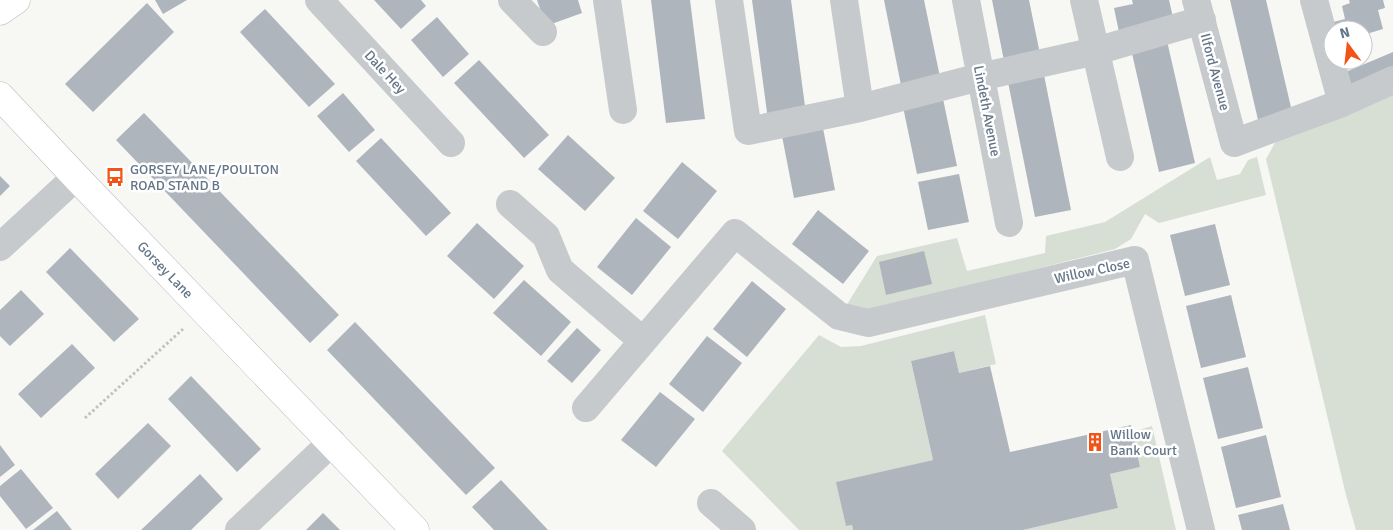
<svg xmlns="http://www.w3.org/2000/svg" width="1393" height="530" viewBox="0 0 1393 530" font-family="Signika,sans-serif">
<rect width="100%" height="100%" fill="#f7f7f3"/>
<path fill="#d7dfd4" d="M1393,87V530H1356L1346,495L1266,159L1282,130Z
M1210,157L1217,180L1240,174L1248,160L1257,157L1266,195L1159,223L1145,214L1131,239L1115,249L869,311L846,306L877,256L957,238L967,271L1045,253L1046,236L1105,222Z
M985,315L996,364L959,373L954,351L911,361L933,460L837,482L846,526L852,525L853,530H799L722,451L819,335L841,347L861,346Z
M1152,426L1176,530H1023L1118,508L1110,474L1140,467L1132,432Z"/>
<path fill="#aeb5bc" d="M155,0H187L163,14Z
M374,0H421L426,6L401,29Z
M537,0H578L582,13L546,26Z
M651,0H690L705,119L666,123Z
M752,0H791L806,114L768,120Z
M884,0H924L941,82L902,90Z
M992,0H1029L1041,59L1005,66Z
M1132,0H1169L1175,26L1119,32L1114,8L1133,4Z
M1230,0H1266L1293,116L1259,124Z
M1349,0H1383L1385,8L1378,10L1383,29L1363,35V30H1333L1326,24L1345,19L1342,6L1350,3Z
M147,3L174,32L93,112L65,84Z
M265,9L335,84L309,107L240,32Z
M437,17L469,54L443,77L411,40Z
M1167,41L1195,163L1159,172L1131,49Z
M1393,52V76L1350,95L1341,74Z
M479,60L549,135L524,158L454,83Z
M1043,70L1071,210L1035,217L1007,77Z
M343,93L375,130L349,152L317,116Z
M942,94L957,166L917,174L902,102Z
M144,113L339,315L310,343L116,140Z
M823,128L835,190L794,198L782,136Z
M568,135L615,178L585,211L538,169Z
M381,138L451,213L426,236L356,161Z
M682,162L717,191L678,239L643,211Z
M959,174L969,222L928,230L918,182Z
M0,176L10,186L0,196Z
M818,210L869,251L843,284L792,244Z
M636,218L671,247L632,295L597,267Z
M477,223L524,266L494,299L447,256Z
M1215,224L1230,285L1185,296L1170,235Z
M70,248L139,319L114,342L46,272Z
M924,251L932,284L886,295L879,262Z
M524,280L571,322L541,356L493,313Z
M752,281L786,309L747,357L713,329Z
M21,290L44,314L10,346L0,336V310Z
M1231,295L1246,357L1201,368L1186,306Z
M355,322L495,468L466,495L327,350Z
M577,328L601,350L572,383L547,361Z
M707,336L742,363L703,412L669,384Z
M72,344L95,368L41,418L18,394Z
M954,351L959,373L990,366L1010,452L1131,425L1140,467L1110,474L1118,508L1023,530H853L852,525L846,526L836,482L933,460L911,361Z
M1248,367L1263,428L1218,439L1203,378Z
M191,376L261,449L237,472L168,399Z
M660,392L695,419L656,467L621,440Z
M148,423L171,446L118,499L95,474Z
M1266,435L1281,497L1236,508L1221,447Z
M0,445L15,465L0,477Z
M21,469L53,508L26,529L0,496V486Z
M200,474L223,499L191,530H141Z
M501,480L519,499L548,530H494L472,507Z
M1283,504L1290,530H1242L1238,515Z
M57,511L72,530H33Z
M323,513L340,530H306Z"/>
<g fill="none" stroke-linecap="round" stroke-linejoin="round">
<g stroke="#b9bdc1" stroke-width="29">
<path id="major" d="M0,11L16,0
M0,96L76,177L415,530"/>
</g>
<path stroke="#bfc2c4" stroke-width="3" stroke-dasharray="2.5 2.5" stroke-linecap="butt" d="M85,418L183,329"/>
<path stroke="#c6cacd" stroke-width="28" d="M319,0L451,143
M512,0L543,32
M607,0L623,110
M729,0L748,131L860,108
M844,0L860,108L980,77L1096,51L1202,20
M966,0L1009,223
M1084,0L1120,157
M1196,0L1234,143L1342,103L1314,0
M1342,103L1393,80
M510,204L546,236L560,270L643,341
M0,247L76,177
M586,408L735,233L839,316L868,323L1135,260L1201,530
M711,503L742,530
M239,530L332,442"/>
<use href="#major" stroke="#fff" stroke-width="28"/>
</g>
<defs>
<g id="bus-bare" transform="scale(1.5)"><path d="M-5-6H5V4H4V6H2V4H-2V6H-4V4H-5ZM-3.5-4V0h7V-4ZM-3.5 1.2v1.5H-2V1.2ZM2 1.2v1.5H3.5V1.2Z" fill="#f25418" stroke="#fff" stroke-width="2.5" paint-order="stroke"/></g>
<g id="building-bare" transform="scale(1.5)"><path d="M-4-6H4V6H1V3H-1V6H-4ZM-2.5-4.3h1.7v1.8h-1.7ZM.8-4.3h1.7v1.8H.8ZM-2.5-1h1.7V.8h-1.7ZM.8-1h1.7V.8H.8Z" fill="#f25418" stroke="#fff" stroke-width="2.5" paint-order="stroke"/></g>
</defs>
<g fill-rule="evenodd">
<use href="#bus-bare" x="115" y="177"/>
<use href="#building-bare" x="1095" y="442"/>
</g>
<g text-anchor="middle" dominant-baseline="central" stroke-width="5" stroke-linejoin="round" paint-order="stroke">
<g font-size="14" fill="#637587" stroke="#fff">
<text transform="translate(385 72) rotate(47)">Dale Hey</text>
<text transform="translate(1215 72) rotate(75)">Ilford Avenue</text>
<text transform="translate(987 111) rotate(79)">Lindeth Avenue</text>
<text transform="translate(165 270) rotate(46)">Gorsey Lane</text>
<text transform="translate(1092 271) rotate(-12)">Willow Close</text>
</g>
<g font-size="14" fill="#637587" stroke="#fff" text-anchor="start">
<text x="130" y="169">GORSEY LANE/POULTON<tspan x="130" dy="16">ROAD STAND B</tspan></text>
<text x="1110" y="434">Willow<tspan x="1110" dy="16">Bank Court</tspan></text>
</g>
</g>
<g transform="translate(1348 45) rotate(345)"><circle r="24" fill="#ffffff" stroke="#c1c8cf"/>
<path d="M0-4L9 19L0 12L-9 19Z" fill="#f25418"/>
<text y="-8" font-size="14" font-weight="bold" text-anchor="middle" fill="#637587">N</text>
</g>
</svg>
